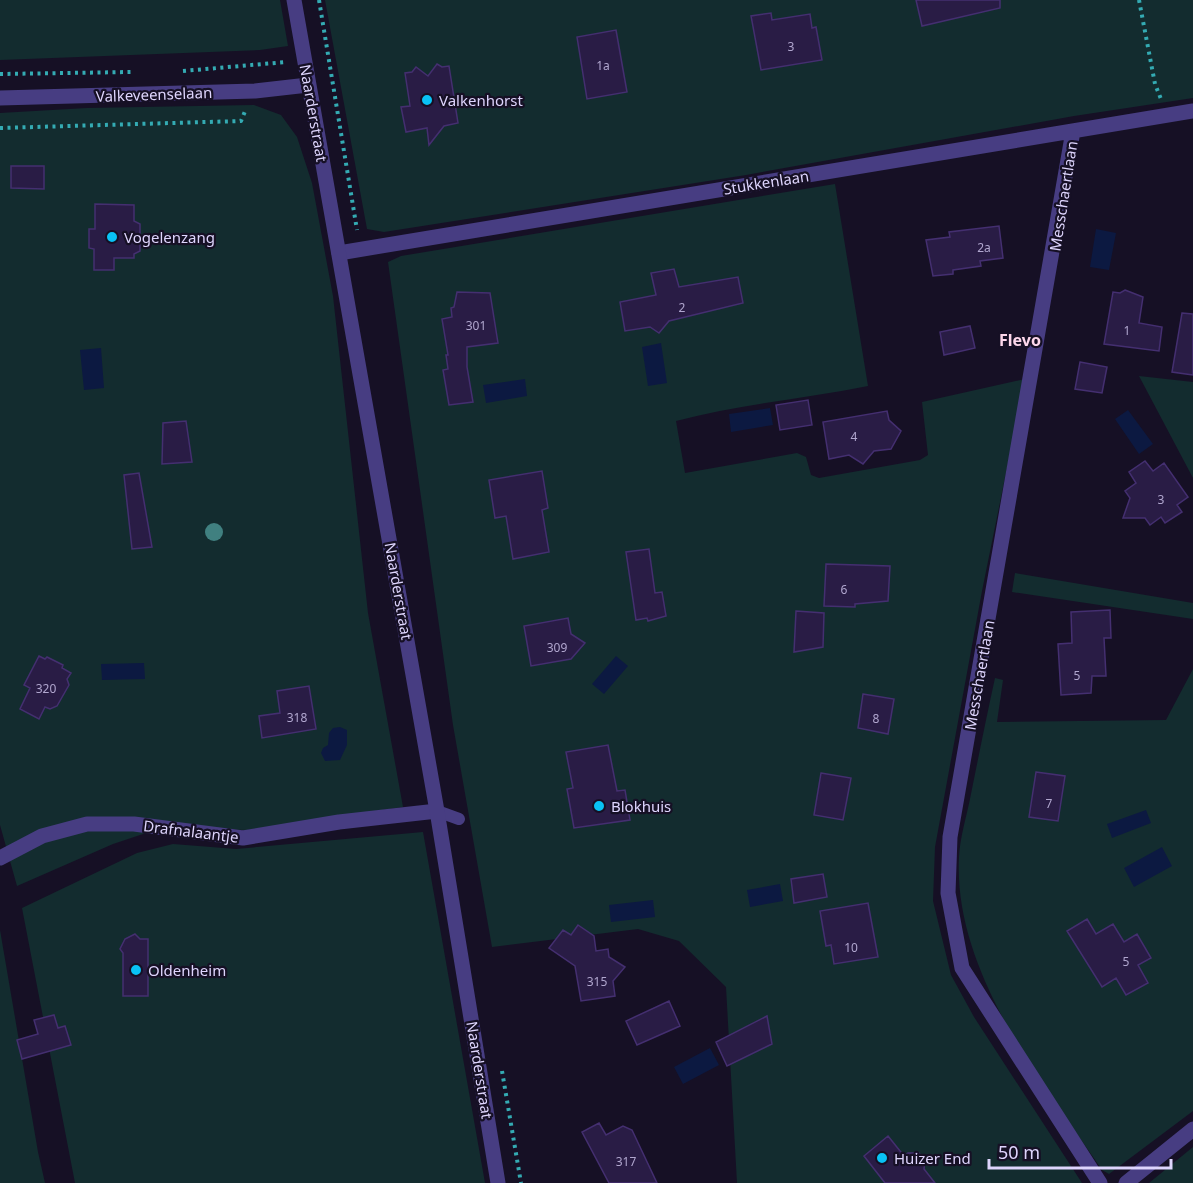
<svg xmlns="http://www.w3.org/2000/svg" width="1193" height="1183" viewBox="0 0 1193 1183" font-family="'Noto Sans',sans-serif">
<rect width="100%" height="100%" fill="#161025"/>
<path fill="#132c2f" d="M0,0H280L288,46L260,50L0,60Z
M325,0H1193V98L1074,116L746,175L384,232L367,229Z
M254,105L281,115L297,137L312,183L333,296L368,613L403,807L248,830L161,828L113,844L17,886L0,825V113L87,108Z
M835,184L868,386C804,399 739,404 676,421L685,473L797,453L806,457L811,475L819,478L920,460L928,455L922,402L1025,379L982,591L935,847L933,901L951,975L974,1017L1082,1183H737L726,987L679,941L638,929L492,947L453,725L388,262L401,256Z
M1139,376L1193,382V478Z
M1015,573L1193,603V619L1012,592Z
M1193,669V1111L1109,1174L1102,1170C1041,1081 953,970 959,857C960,838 966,818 970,799C978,759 986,719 995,678L1003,680L997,722L1166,720Z
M423,832L485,1183H75L22,908L137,853L173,844L236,849Z
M0,930L38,1152L45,1183H0Z
M1193,1147V1183H1149Z"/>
<path fill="#0c1941" d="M1096,229L1116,233L1109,270L1090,267Z
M661,343L667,383L648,386L642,347Z
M101,348L104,388L84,390L80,350Z
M525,379L527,396L486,403L483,385Z
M770,408L773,425L731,432L729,414Z
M1128,410L1153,444L1139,454L1115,419Z
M616,656L628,666L604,694L592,684Z
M144,663L145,679L102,680L101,664Z
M340,727L347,730V745L340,760L325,761L321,753L323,748L328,745L329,733L333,728Z
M1146,810L1151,823L1112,838L1107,824Z
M1162,847L1172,866L1134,887L1124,868Z
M780,884L783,901L750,907L747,890Z
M653,900L655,917L611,922L609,905Z
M710,1048L719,1065L683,1084L674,1067Z"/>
<path fill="#291c45" stroke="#442f70" stroke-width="1.5" d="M916,0H1000V8L922,26Z
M771,13L772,20L810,14L812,28L816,27L822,60L761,70L751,16Z
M616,30L627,92L587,99L577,37Z
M437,64L442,67L449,66L458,123L444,126L429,145L427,128L406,132L401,107L410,106L405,73L412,72L416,67L428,76Z
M11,166H44V189L11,188Z
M95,204L134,205V221L140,224V251L134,254V258H114V270H94V249L89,248V229H95Z
M999,226L1003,258L980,261L981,266L953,270V274L933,276L926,240L950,237L949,232Z
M674,269L679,287L738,277L743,303L669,321L659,333L650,327L625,331L620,302L656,295L651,273Z
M1125,290L1143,297L1139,323L1162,327L1159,351L1104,344L1113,292L1120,293Z
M457,292L490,293L498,343L467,347V367L473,402L449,405L443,370L448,369L446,355H448L442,319L452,317L451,308L454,307Z
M1182,313L1193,314V375L1172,372Z
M970,326L975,348L944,355L940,332Z
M1080,362L1107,367L1102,393L1075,389Z
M808,400L812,425L780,430L776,405Z
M887,411L889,420L901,431L891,449L874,451L863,464L849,455L829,459L823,422Z
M186,421L192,462L162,464L163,423Z
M1145,461L1153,471L1164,463L1188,497L1177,505L1182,512L1165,523L1161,517L1150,525L1145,518H1123L1130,498L1125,491L1136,483L1129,472Z
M542,471L548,508L542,510L549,552L513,559L506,516L495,518L489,480Z
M139,473L152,547L132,549L124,475Z
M649,549L655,593L662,592L666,616L648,621L647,618L636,620L626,552Z
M826,564L890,566L888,601L855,604V607L824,606Z
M1110,610L1111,638H1104L1106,676H1092L1091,693L1061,695L1058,644L1072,643L1071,612Z
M796,611L824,613L823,647L794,652Z
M568,618L571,634L585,643L571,659L531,666L524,626Z
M39,656L45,659L47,657L63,665L62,668L71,673L67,679L69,685L57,706L50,709L45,707L39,719L20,709L30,688L24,685Z
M309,686L316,729L262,738L259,716L280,713L277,691Z
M863,694L894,699L888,734L858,728Z
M608,745L617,791L625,790L630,820L574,828L567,789L573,788L566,752Z
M1036,772L1065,776L1058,821L1029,817Z
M821,773L851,778L843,820L814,815Z
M823,874L827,897L794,903L791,879Z
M868,903L878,957L834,964L831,945L826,946L820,911Z
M1087,919L1096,934L1113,924L1124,942L1137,934L1151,958L1138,965L1148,983L1126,995L1116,978L1102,987L1067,931Z
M578,925L594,936L596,951L608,949L609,957L625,967L613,981L615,996L581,1001L575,966L549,948L563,930L571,935Z
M135,934L140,939H148V996H123V953L120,949L125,939Z
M669,1001L680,1026L637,1045L626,1021Z
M54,1015L58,1028L65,1026L71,1045L22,1059L17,1040L38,1034L34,1020Z
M767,1016L772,1044L727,1066L716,1042Z
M599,1123L606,1135L623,1126L632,1130L657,1183H609L582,1132Z
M888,1136L904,1156L908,1153H919L925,1161L924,1169L935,1183H885L864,1156Z"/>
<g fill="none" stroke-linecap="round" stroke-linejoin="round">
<path stroke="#34abb3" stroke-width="4" stroke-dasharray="3 4.5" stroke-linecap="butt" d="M319,0L357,230
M1139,0L1155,84L1161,99
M183,71L286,62
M0,74L131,72
M0,128L241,121L246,109
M502,1071L521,1183"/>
<path stroke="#473d82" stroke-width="12" d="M437,811L459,819"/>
<path stroke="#473d82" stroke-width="15" d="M0,98L255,91L308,85
M1073,131L950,837L948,893L962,968L1100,1183
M339,253L1193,111
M0,858L42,836L87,824H134L243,838L339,822L437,811"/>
<path stroke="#473d82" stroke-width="15" d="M294,0L437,811L498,1183
M1126,1183L1193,1129"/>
</g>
<circle fill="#408080" cx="214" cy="532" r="9"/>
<g fill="#09c2f5" stroke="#161025" stroke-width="2">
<circle cx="427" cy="100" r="6"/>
<circle cx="112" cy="237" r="6"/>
<circle cx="599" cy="806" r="6"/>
<circle cx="136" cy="970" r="6"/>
<circle cx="882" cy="1158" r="6"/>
</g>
<g text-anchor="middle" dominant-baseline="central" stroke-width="4.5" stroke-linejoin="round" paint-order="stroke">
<g font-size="12" fill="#b1a7cf">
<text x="791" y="46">3</text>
<text x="603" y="65">1a</text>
<text x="984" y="247">2a</text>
<text x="682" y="307">2</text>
<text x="476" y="325">301</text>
<text x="1127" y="330">1</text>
<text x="854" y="436">4</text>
<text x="1161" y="499">3</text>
<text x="844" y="589">6</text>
<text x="557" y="647">309</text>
<text x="1077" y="675">5</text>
<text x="46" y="688">320</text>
<text x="297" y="717">318</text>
<text x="876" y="718">8</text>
<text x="1049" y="803">7</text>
<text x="851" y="947">10</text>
<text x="1126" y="961">5</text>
<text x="597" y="981">315</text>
<text x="626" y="1161">317</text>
</g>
<g font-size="15" fill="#ded5fd" stroke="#161025">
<text transform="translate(154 94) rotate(-2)">Valkeveenselaan</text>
<text transform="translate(314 113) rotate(80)">Naarderstraat</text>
<text transform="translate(766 182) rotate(-9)">Stukkenlaan</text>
<text transform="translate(1063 196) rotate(-81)">Messchaertlaan</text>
<text transform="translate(399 591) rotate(80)">Naarderstraat</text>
<text transform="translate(979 675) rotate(-80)">Messchaertlaan</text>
<text transform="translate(191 831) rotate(7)">Drafnalaantje</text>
<text transform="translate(480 1070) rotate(81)">Naarderstraat</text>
</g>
<g font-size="15" fill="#ded5fd" stroke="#161025" text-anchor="start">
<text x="439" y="100">Valkenhorst</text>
<text x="124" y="237">Vogelenzang</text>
<text x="611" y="806">Blokhuis</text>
<text x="148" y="970">Oldenheim</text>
<text x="894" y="1158">Huizer End</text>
</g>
<g font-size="16" font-weight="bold" fill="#fdd7eb" stroke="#161025">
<text x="1020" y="340">Flevo</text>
</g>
</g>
<path d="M989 1159v9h182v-9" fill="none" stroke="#ded5fd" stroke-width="3"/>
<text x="998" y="1159" font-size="18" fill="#ded5fd" stroke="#161025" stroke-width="4.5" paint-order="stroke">50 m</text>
</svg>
